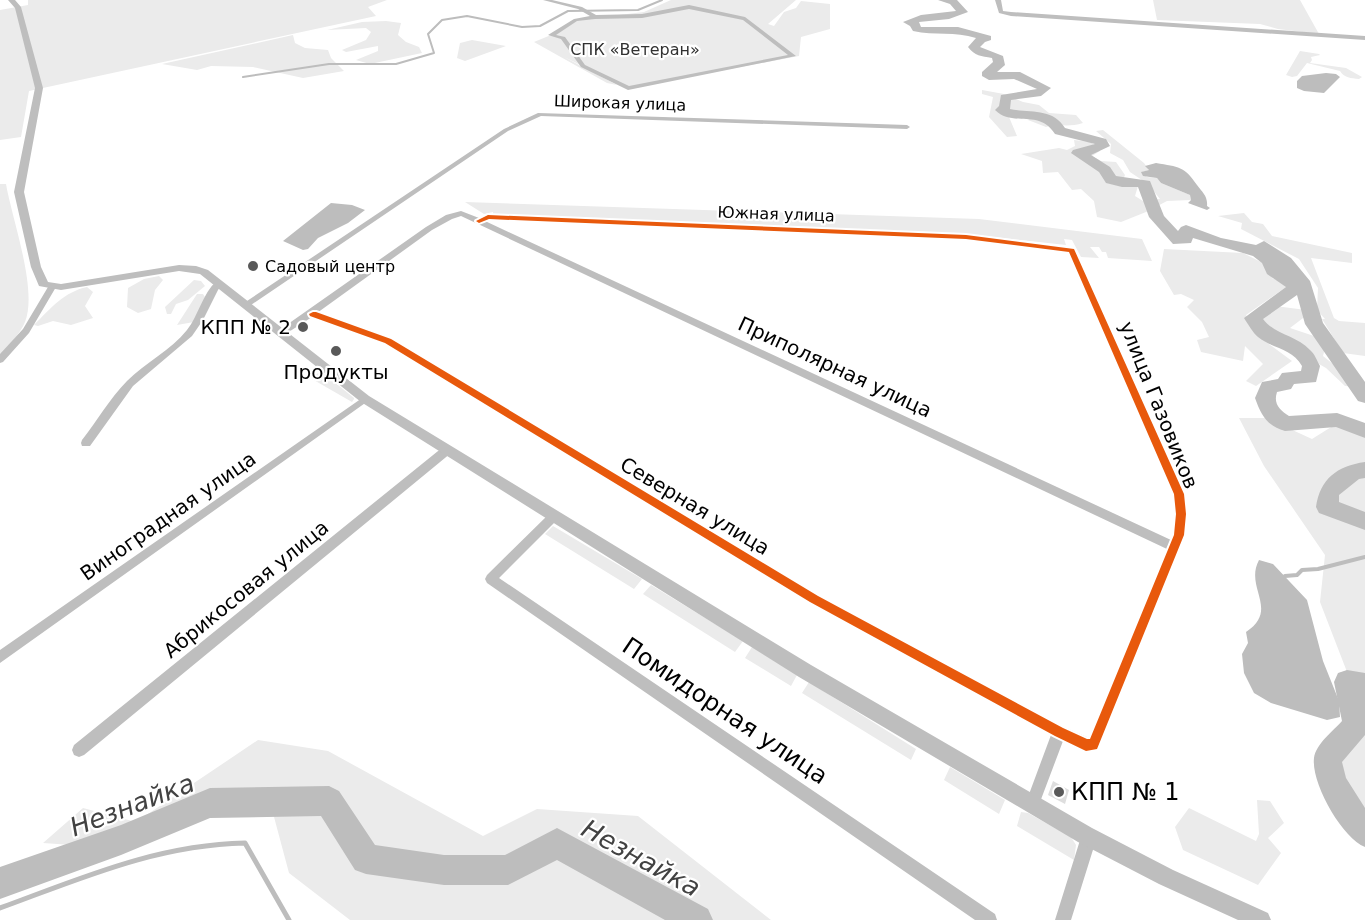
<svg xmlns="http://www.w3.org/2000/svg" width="1365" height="920" viewBox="0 0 1365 920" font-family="'DejaVu Sans',sans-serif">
<rect width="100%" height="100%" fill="#fff"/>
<path fill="#ebebeb" d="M28,0H387L368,7L376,16L29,91L21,137L0,140V10L28,5Z
M671,0H796L768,24L774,26L784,12L796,8L801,1L830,4V29L801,37L799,56L628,88L564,57L617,85L607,83L534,42L551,35L576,20L644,12Z
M1153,0H1300L1319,34L1278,29L1260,24L1157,20Z
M386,21L401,23L398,35L406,42L419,47L422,53L370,64L356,60L378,51V46L346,52L342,50L366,40L371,32L366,28L327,30L362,22Z
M293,35L295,43L305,48L328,50L331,58L344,71L303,78L253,67L211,66L197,70L162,64Z
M472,40L506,46L465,61L457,58L460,43Z
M1300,51L1319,54L1320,55L1311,57L1312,60L1310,63L1346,68L1362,77L1359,79C1351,78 1344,78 1340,71L1307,63L1297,76L1292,77L1286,75Z
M982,90L1004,94L1023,102L1039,105L1049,113L1076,115L1083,123C1068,128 1058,123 1046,127L1028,120L1031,117H1009L1017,136L1007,137L989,117L993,97L982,94Z
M1103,130L1144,163L1149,170L1142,172L1147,177L1157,178L1161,183L1190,195L1191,200L1167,201L1146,212L1121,222L1097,217L1094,201L1081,189L1072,190L1058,172L1043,173L1042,161L1021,154L1059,148L1067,150L1075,146L1074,140L1091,142L1100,151L1092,156L1101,161L1116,162L1125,175L1121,185L1138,186L1135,196L1143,201L1160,199L1148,184L1130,172L1123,160L1110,153L1111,144L1096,131Z
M0,184H6C12,219 38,290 25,322C20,334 9,345 0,355Z
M465,202L979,219L1142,239L1152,261L1108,258L1106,252H1102L1099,247H1090L1099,258L1081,257L1072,240L1064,239L1066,245L976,235L493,214V212L484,214Z
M1244,213L1252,222L1263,224L1272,236L1352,253V263L1311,258L1334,318L1339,321L1365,323V356L1343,353L1322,319H1325L1317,310L1318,288L1299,259L1241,229L1242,223L1218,216Z
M1164,249L1243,253L1263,263L1269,252L1286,268L1272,278L1289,285L1246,315L1258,336L1292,361L1256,386L1246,381L1263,364L1245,346L1243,361L1201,352L1197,340L1209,337L1202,322L1187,307L1194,300L1181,294L1174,295L1160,271Z
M159,276L163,280L155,290L151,309L138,313L127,307L128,288L144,279Z
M194,280L201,281L205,286L188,300L176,304L171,314H167L165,307Z
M87,287L93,292L85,306L93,318L71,325L53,321L38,326L34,325C51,308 64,292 87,287Z
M197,294H203L205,297L194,322L177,325Z
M1275,306L1306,310L1307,315L1290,328L1314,336L1325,348L1323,356L1343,372L1356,387L1345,386L1326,368L1296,351L1292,341L1262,327L1258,319Z
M322,372L354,398V399L352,402L312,379L313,375Z
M1239,418H1266L1312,439L1336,424L1365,438V823L1337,777L1333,764L1362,727L1354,690L1320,602L1325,555L1264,466Z
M553,526L642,579L634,589L545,534Z
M651,585L743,641L735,652L643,594Z
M752,647L797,675L791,686L745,658Z
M809,682L916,749L911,760L802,693Z
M258,740L328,751L483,836L537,809L638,816L771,920H350L289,873L266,787L129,849L43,843L83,808L136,822Z
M950,767L1005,800L999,814L944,780Z
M1257,800L1270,801L1284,823L1268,838L1281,853L1258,885L1183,850L1175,827L1189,808L1256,841L1259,834Z
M1021,812L1028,813L1071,837L1076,845L1074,860L1017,826Z"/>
<path fill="#bdbdbd" d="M1326,73L1336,74L1340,77L1324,93L1304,91L1297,88V81L1302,76Z
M1156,163C1179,167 1184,166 1197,185C1202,192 1208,196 1207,206L1210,208L1207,210L1188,203L1191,200L1190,195L1161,183L1157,178L1143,176L1141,172L1149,170L1145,166Z
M331,203L352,205L365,210L348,223L318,238L308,249L303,250L283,241Z
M1259,560L1273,564L1307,600L1323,661L1339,701L1340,717L1327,720L1271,703L1254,693L1244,673L1242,654L1248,643L1246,632C1280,609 1244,588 1259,560Z"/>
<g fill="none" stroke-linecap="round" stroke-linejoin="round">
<path stroke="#bdbdbd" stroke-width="2" d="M243,77L329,64H396L434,53L428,34L442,20L467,16L522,27L540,26L568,11L638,10L662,0"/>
<path stroke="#bdbdbd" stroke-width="4" d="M1285,576L1297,575L1302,570L1318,569L1365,557"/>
<path stroke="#bdbdbd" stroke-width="5" d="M0,908C82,878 156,845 245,843L289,920"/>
<path fill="#bdbdbd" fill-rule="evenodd" d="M938,0H957L968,12L949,19L919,22L921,27H958L991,36V40L985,42L980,47L1003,56L1005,65L997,72H1020L1051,88L1041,96L1011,100L1010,109C1031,113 1053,108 1065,128L1106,139L1110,146L1091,155L1110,167L1116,176L1150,181L1164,216L1178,231L1181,227L1186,225L1221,238L1256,245L1264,241L1291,258L1310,281L1323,323L1365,382V403L1358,401L1305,324L1297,295L1263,319C1275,335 1296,335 1310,350C1315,354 1317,361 1320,366L1316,382L1294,384L1291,389L1277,392C1273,404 1280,410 1289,416L1337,413L1365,423V438L1336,427L1285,431C1267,426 1261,415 1255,398L1262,382L1278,379L1282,373L1301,371L1302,366C1292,348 1273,349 1258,337C1253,333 1248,324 1244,318L1286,287L1267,274L1262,263L1253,256L1193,238L1191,243L1173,244L1149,217L1138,187H1122L1106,183L1099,172L1071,153L1073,150L1095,144L1055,134C1038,108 1013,128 995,110L999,106L1001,95L1037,89L1014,79L989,80L982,76V72L993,62L992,58C981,56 975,56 968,47L976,38C955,31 935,36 913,31L910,26L903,22L921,15L956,11L950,4Z
M1365,462V478L1359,479L1339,495V502L1365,512V530L1319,513L1316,507C1320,479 1337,466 1365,462Z
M1347,670L1365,673V735L1342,762L1346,778L1365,808V847C1342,838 1311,783 1314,758C1316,744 1333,731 1342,721L1334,682L1338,673Z
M329,786L339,791L375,845L444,855H505L557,828L708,909L713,920H665L557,860L508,885H444L366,874L355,870L321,816L210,818L121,855L0,899V867L121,825L210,788Z"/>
</g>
<path fill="#dedede" d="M1053,781L1069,790L1065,804L1048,795Z"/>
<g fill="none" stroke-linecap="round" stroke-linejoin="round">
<path fill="#bebebe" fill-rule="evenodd" d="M543,0H552L582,7L596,15L642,14L689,5L745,17L796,56L628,90L581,67L561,39L548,35L574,19L590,16L578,9ZM689,9L743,20L788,55L629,86L585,65L565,37L556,35L577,21L595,19L642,18Z
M995,0H1001L1003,11L1011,12L1365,36V40L1011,16L999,13Z
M538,113L907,125L910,127L907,129L541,116L508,131L248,307H242L241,305L504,129Z
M461,211L479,218L488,215L966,235L1075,248L1184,494L1187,514L1185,535L1098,750L1086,752L1063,741L1037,810L1032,812L1027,810L1025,805L1051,735L810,603L385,343L312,317L284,335H278L277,333L278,331L426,227L446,215ZM461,216L1167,549L1089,738L1064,727L818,595L391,339L317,313L432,230L452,219ZM489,219L966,239L1069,252L1174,494C1175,509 1177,526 1171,540L485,221Z
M219,280L223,283L218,290L203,320L192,336L133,386L90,446H82L81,443L82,440C97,421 110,398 127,381C145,363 171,350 187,330C198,317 205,287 219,280Z
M52,284L56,287L29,333L3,362L0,363V354L23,329L48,287Z
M365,396L370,399L368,401L0,663V650Z
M447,446L452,450L451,453L84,755L79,757L74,755L72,750L74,745L443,447Z
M554,512L558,513L560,516L558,519L499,578L995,914L997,920H975L487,583L485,579L487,575L550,513Z
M1089,829L1094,832L1097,837L1071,920H1055L1081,837L1084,832Z"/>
<path fill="#bebebe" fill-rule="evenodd" d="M8,0H15L21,7L43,88L24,192L41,267L48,282L61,284L179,265L196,266L208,270L369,396L811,665L1092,828L1173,870L1268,913L1271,920H1238L1159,884L1078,842L799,677L361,402L200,274L179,271L61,290L39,286L31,267L14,192L35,88L15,8Z"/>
<g stroke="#fff" stroke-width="4">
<path id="cycleway" d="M488,215L966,235L1074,249L1184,494L1186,514L1184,535L1097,749L1086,751L1055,736L810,602L385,343L310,316L309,314L313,312H316L391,339L818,596L1063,728L1087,739H1090L1174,535L1176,514L1174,494L1069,252L966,239L489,219L479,223L476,221Z"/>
</g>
<use href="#cycleway" fill="#e8590c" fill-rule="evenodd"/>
</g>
<g fill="#595959" stroke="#fff" stroke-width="2">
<circle cx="253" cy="266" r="6"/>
<circle cx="303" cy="327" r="6"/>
<circle cx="336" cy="351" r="6"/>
<circle cx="1059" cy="792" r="6"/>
</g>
<g text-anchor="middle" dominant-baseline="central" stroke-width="4.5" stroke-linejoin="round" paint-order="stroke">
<g font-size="16" fill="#313131" stroke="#fff">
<text x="635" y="49">СПК «Ветеран»</text>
</g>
<g font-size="16" fill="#000" stroke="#fff">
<text transform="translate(620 103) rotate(2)">Широкая улица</text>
<text transform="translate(776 214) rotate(2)">Южная улица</text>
</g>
<g font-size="16" fill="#000" stroke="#fff" text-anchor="start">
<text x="265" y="266">Садовый центр</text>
</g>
<g font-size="20" fill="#000" stroke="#fff" text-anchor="end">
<text x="291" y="327">КПП № 2</text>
<text x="336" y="372" text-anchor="middle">Продукты</text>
</g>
<g font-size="20" fill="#000" stroke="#fff">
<text transform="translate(835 367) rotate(25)">Приполярная улица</text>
<text transform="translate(1159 405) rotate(68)">улица Газовиков</text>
<text transform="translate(695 506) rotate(31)">Северная улица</text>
<text transform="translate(168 516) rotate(-35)">Виноградная улица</text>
<text transform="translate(246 589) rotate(-39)">Абрикосовая улица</text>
</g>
<g font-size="24" fill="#000" stroke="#fff">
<text transform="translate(725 711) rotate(34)">Помидорная улица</text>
</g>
<g font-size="24" fill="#000" stroke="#fff" text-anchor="start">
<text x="1071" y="792">КПП № 1</text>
</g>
<g font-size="26" font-style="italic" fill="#424242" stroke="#fff">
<text transform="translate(132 805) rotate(-21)">Незнайка</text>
<text transform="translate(641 858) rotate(29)">Незнайка</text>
</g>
</g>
</svg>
